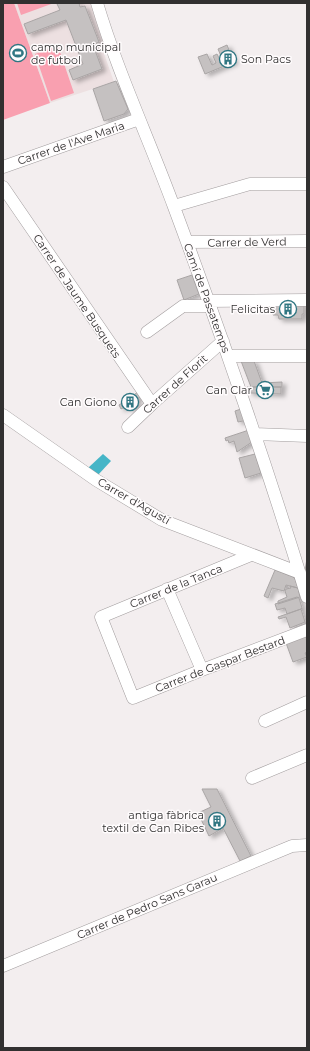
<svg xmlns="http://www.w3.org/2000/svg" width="310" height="1051" viewBox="0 0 310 1051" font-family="Montserrat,sans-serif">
<defs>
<filter id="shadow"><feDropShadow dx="4" dy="2.5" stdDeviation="2" flood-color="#0004"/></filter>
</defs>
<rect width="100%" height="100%" fill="#f3eeef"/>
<path fill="#ede0e1" d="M14,3H93L106,43L101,45L114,82L50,103Z"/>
<path fill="#f9a0b0" d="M3,3H14L50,103L3,120Z
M17,3H54L21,15Z
M58,46L74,93L51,101L35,54Z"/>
<path fill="#45b5c7" d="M103,454L111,461L97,476L88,468Z"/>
<path fill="#c5c1c1" stroke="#a9a5a5" filter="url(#shadow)" d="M60,3H79L80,7L85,6L99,42L93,45L102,69L73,80L69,70L83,64L66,20L28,34L24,24L60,10L57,4Z
M227,45L234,62L205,74L198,57L207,54L212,65L216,63L213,56L217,54L221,62L223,61L218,49Z
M116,81L128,109L124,114L104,121L93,89Z
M192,275L199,294L184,300L177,280Z
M304,302V314H302V319H279L278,315H273V303Z
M241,361H254L262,383L282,382V387H251Z
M247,387H281V394L250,393Z
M138,392L141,396L136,400L138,404L130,410L127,406L121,409L119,405Z
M244,408L248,420L238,422L235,411Z
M249,430L252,442L237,452L234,441L229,443L228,440L226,441L225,438Z
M255,454L261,473L245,478L239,458Z
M307,558V579L304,578Z
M275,570L293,577L295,579L298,588L286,585L284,591L272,588L268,598L264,596Z
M290,586L298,588L300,597L278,604V601L287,597L285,591L286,589L291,588Z
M297,597L299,598L302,608L301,609L287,614L285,608L277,610L275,604Z
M301,609L305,622L290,628L286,617L279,619L278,617Z
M307,635V652L305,653L307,657L293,662L286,643Z
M202,789H217L251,856L240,861L223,828L209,836L198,813L211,807Z"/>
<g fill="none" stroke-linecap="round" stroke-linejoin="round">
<g stroke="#a29d9e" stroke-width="13">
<path id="minor" d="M97,3C118,73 149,139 174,207C222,336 267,466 307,597
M3,167L139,119
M3,187L152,404
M174,206L250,184H307
M187,242L307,241
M208,301L307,300
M147,332L183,306H210
M229,356H307
M3,415L96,480L162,520L300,573
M128,427L152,404L223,341
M255,434L307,436
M251,555L101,617L133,698L202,670L307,630
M167,589L202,670
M265,721L307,702
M252,778L307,755
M3,966L292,846L307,845"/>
</g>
<use href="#minor" stroke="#fff" stroke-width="12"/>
</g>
<defs>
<g id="stadium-ring" transform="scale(0.9)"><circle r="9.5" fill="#fffcfd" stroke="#307682" stroke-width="1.5"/><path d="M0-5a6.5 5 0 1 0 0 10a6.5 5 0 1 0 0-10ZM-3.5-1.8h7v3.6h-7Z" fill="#307682"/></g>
<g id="building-ring" transform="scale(0.9)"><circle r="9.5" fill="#fffcfd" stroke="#307682" stroke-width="1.5"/><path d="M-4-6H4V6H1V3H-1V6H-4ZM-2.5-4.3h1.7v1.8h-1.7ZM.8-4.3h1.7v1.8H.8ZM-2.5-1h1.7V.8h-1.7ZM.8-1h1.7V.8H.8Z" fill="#307682"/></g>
<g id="supermarket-ring" transform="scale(0.9)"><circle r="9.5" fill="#fffcfd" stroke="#307682" stroke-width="1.5"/><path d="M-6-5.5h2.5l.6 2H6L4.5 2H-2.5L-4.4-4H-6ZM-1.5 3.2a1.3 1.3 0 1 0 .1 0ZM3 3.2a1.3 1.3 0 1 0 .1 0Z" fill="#307682"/></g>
</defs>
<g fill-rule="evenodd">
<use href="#stadium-ring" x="18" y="53"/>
<use href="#building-ring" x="228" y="59"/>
<use href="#building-ring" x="288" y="309"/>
<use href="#supermarket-ring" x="265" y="390"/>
<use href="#building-ring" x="130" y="402"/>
<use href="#building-ring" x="217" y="821"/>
</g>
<g text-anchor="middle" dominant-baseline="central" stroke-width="3" stroke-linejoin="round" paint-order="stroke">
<g font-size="11" fill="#313030" stroke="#fffcfd" text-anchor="end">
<text x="31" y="47" text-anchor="start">camp municipal<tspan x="31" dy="13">de futbol</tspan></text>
<text x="241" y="59" text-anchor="start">Son Pacs</text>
<text x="275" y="309">Felicitas</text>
<text x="252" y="390">Can Clar</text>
<text x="117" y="402">Can Giono</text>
<text x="204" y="815">antiga fàbrica<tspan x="204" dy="13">textil de Can Ribes</tspan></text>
</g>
<g font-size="11" fill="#313030" stroke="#fffcfd">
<text transform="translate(71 143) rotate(-19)">Carrer de l'Ave Maria</text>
<text transform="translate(247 242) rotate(-1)">Carrer de Verd</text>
<text transform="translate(77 296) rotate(56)">Carrer de Jaume Busquets</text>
<text transform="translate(207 298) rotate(70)">Camí de Passatemps</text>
<text transform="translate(175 384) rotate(-42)">Carrer de Florit</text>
<text transform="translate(134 501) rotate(30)">Carrer d'Agustí</text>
<text transform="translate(176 586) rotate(-22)">Carrer de la Tanca</text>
<text transform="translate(220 664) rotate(-21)">Carrer de Gaspar Bestard</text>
<text transform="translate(147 906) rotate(-23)">Carrer de Pedro Sans Garau</text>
</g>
</g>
<rect width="310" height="1051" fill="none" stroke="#313030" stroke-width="8"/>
</svg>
